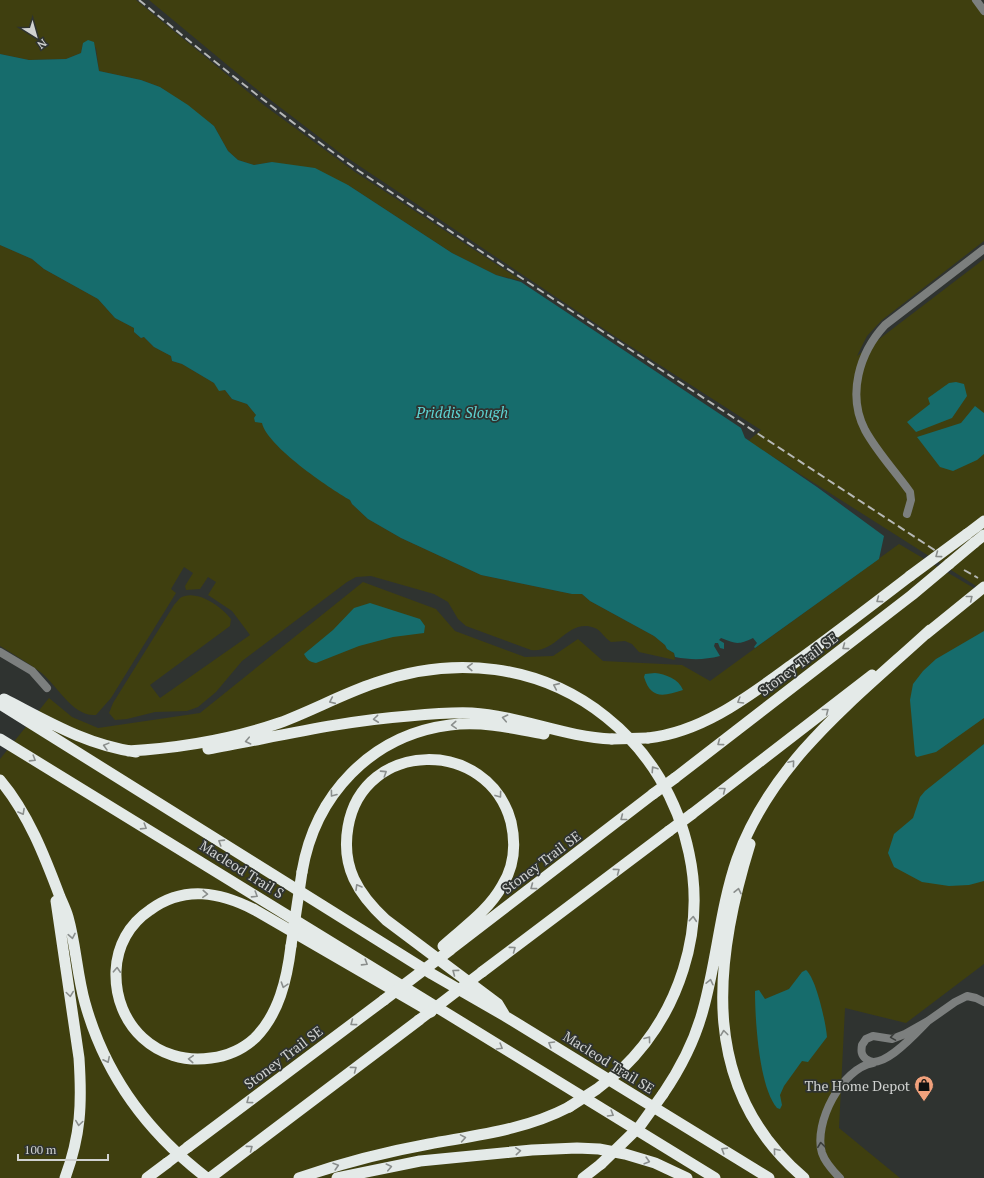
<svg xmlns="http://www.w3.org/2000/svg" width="984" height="1178" viewBox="0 0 984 1178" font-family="'PT Serif',serif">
<rect width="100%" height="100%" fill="#2f3330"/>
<path fill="#3f3f0f" d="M0,0H136L265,106L355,172L522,281L496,275L452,253L348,185L272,162L254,165L238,160L228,151L214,126L160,87L141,80L99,71L96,48L83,43L81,53L66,59L29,60L0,54Z
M149,0H977L984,9V241L882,320L867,336L857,356L984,259V591L748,441L761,430L616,337L340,153L260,92Z
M0,245L32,259L44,269L98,299L115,318L134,328V332L141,338L144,337L154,347L171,356L172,361L182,364L214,383L225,390L232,399L247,404L293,458L314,476L350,500L352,504L368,519L401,538L481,575L572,594H582L590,601L654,636L665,645L667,649L674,653L675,660L639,652L632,644L625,641L611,642C604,638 602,631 595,628C568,617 556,654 531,650L466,626L458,619L448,602L434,594L371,576L356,577L347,582L242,661L216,692L198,707L187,711L155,712L127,719L115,720L109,713L113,703L174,605C176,603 178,600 180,598C196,588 222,607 231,619L230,626L150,685L160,698L250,635L232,611L208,595L216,582L208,577L200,589L186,590L185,586L193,573L184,567L171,589L176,593L111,698L96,715C72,717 57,684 39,671C27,662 13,654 0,646Z
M899,544L984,594V964L906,1023L845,1008L839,1128L900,1178H0V759L49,698L72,717L98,728L200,713L363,582L436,609L455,631L525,657L553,656L578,639L603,661L682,665L710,681Z"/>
<path fill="#166c6c" d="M88,40L94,42L99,71L141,80L160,87L188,105L214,126L228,151L238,160L254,165L272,162L315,168L348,185L452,253L496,275L521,282L741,428L745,438L817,487L884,536L879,559L755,648L754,647L757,643L753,638C737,646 735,643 721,638L719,640L724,643V649L720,648L718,643H715L714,646L720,656C704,660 691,660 675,657L674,653L667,649L665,645L654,636L590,601L582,594H572L481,575L401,538L368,519L352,504L350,500C329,488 267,446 262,423L255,422L254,418L256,415L247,404L232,399L225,390L219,391L214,383L182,364L172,361L171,356L154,347L144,337L141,338L134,332V328L115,318L98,299L44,269L32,259L0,245V54L29,60L66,59L81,53L83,43Z
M956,382L964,384L967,396L952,418L916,432L907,422L930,404L928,398L949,383Z
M975,406L984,413V454L977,460L953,471L940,467L917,437L961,423Z
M370,603L420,619L425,626L424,633L393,637L359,646L316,663C310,662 307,660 304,654L333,630L354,608Z
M984,631V718L936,752L917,757L915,755L910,700L913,684L923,671L936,659Z
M655,673C665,674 679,679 683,690C664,696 651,700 644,677L645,674Z
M984,744V881L969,885L949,886L922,882L894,867L888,853L894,834L913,818L920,797L925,791Z
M806,970C816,978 826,1023 827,1037L808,1062L802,1061L784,1086L780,1095L782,1105L780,1109L777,1108C759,1087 755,1020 755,991L759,990L765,999L789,989L802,972Z"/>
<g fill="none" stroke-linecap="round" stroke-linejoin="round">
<path stroke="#7c7f7e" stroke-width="8" d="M976,0L984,11
M907,514L911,500L910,492C895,471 877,452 865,430C847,395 859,353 885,325L984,249
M0,652L32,671L47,688
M928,1021C917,1032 881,1073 866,1059C861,1055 861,1051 862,1045L866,1039L873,1036L892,1039L905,1034L928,1021L955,1002L967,996L976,998L984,1002
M840,1178C833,1171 825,1162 822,1153C813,1123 842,1068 873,1063"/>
<path stroke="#e4eae8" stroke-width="11" d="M967,534L984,521
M974,543L984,535
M926,634L984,587
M4,699C47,721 86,745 136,752
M0,704L432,974L505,1016L769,1178
M648,738C703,732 749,696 793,664C832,636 871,606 910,576
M0,739L715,1178
M208,749C275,737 341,721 409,716C430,714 451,712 472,713C520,716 564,737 612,739
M128,751C180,748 229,740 279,723C312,711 342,694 375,683C454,655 540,664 606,717C649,751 678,800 689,853C706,931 679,1014 622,1069
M675,778L912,595L949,564
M0,780C28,813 45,857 60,897C63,904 66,910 68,917C76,945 77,975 85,1003C105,1075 148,1133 207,1178
M692,814L872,675
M750,844C713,963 699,1089 804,1178
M302,872C315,795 371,735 450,725C482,721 513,728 544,734
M56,901L79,1058C82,1103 81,1135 65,1178
M291,946C287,979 279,1014 255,1038C243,1049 227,1056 211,1058C157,1066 114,1025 116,971C117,946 129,924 150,910C184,885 220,892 255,910L431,1012
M443,946C464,927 488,911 502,886C514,867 516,844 511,822C488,737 363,739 348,827C341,867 358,894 386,920L498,1004L504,1014
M450,950L653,794
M482,972L669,831
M663,1094C680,1069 695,1040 703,1010C717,960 720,908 737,859C772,761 856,698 930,630
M188,1147L384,1000
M147,1178L167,1163
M210,1178L419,1020
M299,1178C342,1163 385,1152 429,1144C477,1135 525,1130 569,1107
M337,1178L420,1161L532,1150L577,1148L599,1149L625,1154L655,1163L687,1178
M583,1178L601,1164"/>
<path stroke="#b6b8b6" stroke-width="2" stroke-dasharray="8 4" stroke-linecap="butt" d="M139,0C211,59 283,117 359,171L936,551
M964,570L978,578"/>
<path stroke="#e4eae8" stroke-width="11" d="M949,564L974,543
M910,576L967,534
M612,739L648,738
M653,794L675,778
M669,831L692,814
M291,946L302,872
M384,1000L450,950
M419,1020L482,972
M569,1107L597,1089L622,1069
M167,1163L188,1147
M601,1164L640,1126L663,1094"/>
</g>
<defs><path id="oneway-chevron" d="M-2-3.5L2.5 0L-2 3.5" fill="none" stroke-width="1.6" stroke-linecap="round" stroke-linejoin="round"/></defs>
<g stroke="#8a8e8c">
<use href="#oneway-chevron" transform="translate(938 555) rotate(143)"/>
<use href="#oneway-chevron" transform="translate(970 598) rotate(-39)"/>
<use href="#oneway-chevron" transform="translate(879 600) rotate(143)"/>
<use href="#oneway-chevron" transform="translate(845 647) rotate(143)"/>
<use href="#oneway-chevron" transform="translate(470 667) rotate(-178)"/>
<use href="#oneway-chevron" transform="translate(556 686) rotate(-156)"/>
<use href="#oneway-chevron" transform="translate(332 701) rotate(156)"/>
<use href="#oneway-chevron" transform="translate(740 701) rotate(149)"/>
<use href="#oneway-chevron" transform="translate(826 711) rotate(-38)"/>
<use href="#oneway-chevron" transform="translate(505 718) rotate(-168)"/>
<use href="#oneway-chevron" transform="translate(376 719) rotate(174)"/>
<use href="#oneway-chevron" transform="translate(454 725) rotate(176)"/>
<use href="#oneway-chevron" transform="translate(248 741) rotate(168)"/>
<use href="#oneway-chevron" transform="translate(720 743) rotate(143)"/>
<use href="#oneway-chevron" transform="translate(106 746) rotate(-165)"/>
<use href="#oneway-chevron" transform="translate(33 759) rotate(32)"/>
<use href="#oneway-chevron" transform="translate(792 763) rotate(-50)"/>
<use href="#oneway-chevron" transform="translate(654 769) rotate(-124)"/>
<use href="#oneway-chevron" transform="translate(384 773) rotate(-33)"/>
<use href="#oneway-chevron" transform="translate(723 790) rotate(-38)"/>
<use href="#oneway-chevron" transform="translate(333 794) rotate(127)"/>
<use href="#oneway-chevron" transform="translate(499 795) rotate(54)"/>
<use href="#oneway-chevron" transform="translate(22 812) rotate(61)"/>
<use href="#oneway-chevron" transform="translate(623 818) rotate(142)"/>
<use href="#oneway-chevron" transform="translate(144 827) rotate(32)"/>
<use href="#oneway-chevron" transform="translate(221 842) rotate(-148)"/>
<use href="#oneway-chevron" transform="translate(617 871) rotate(-37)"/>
<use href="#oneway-chevron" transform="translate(358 887) rotate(-120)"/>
<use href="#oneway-chevron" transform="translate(533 887) rotate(143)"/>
<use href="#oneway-chevron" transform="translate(738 891) rotate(-78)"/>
<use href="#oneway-chevron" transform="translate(205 894) rotate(3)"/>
<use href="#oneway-chevron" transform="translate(255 895) rotate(32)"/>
<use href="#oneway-chevron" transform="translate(693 919) rotate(-85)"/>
<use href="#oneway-chevron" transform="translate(72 936) rotate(79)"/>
<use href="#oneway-chevron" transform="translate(513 949) rotate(-37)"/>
<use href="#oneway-chevron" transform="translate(365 963) rotate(32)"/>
<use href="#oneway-chevron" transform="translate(117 970) rotate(-87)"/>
<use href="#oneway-chevron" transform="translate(455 972) rotate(-143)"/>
<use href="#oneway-chevron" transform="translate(710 982) rotate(-77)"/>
<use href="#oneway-chevron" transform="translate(284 985) rotate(108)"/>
<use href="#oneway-chevron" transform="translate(70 994) rotate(82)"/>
<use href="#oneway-chevron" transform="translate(353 1023) rotate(143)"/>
<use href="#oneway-chevron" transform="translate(724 1033) rotate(-97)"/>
<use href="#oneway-chevron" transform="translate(648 1039) rotate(-53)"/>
<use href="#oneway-chevron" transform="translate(551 1044) rotate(-149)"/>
<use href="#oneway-chevron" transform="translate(500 1047) rotate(31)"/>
<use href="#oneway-chevron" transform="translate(191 1059) rotate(-176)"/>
<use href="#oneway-chevron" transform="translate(107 1060) rotate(64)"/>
<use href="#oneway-chevron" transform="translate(354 1069) rotate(-37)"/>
<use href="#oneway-chevron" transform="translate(249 1101) rotate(143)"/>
<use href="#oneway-chevron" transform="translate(611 1114) rotate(31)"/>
<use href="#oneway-chevron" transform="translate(79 1123) rotate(98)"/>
<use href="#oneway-chevron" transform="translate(463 1138) rotate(-10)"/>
<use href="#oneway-chevron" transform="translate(250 1148) rotate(-37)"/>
<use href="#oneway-chevron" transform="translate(724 1150) rotate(-148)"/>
<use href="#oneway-chevron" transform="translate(518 1151) rotate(-5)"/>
<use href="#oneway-chevron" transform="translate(776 1151) rotate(-130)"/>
<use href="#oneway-chevron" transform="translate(647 1161) rotate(16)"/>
<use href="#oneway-chevron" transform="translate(336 1166) rotate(-17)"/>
<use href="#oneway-chevron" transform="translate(389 1167) rotate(-13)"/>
</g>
<g stroke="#3b3e3c">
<use href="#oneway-chevron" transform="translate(893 1037) rotate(171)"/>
<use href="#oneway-chevron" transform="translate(821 1145) rotate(-97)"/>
</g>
<defs>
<g id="shop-pin" transform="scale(1)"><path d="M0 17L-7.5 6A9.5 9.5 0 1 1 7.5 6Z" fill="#f1a17c" stroke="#2f3330"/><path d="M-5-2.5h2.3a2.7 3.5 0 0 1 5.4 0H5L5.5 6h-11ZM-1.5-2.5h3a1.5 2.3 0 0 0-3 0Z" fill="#111"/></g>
</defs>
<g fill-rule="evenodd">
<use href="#shop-pin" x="924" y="1085"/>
</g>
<g text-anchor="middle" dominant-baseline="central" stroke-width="3.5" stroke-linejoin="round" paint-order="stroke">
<g font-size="14" fill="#d0d2d0" stroke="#2f3330">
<text transform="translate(798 664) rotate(-37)">Stoney Trail SE</text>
<text transform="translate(541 862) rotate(-37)">Stoney Trail SE</text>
<text transform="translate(242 869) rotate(32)">Macleod Trail S</text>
<text transform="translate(283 1057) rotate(-37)">Stoney Trail SE</text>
<text transform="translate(609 1062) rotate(32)">Macleod Trail SE</text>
</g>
<g font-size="14" fill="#d0d2d0" stroke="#2f3330" text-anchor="end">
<text x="910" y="1085">The Home Depot</text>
</g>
<g font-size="15" font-style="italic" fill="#5dd4d3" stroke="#2f3330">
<text x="462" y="412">Priddis Slough</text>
</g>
</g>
<g transform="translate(36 36) rotate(143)" stroke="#2f3330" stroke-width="3" paint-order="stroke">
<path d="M0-3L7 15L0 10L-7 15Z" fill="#d0d2d0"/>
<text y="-6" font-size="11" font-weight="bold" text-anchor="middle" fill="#d0d2d0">N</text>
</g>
<path d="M18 1154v6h90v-6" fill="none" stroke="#d0d2d0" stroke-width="2"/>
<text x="24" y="1154" font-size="12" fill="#d0d2d0" stroke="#2f3330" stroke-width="3" paint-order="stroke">100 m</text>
</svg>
